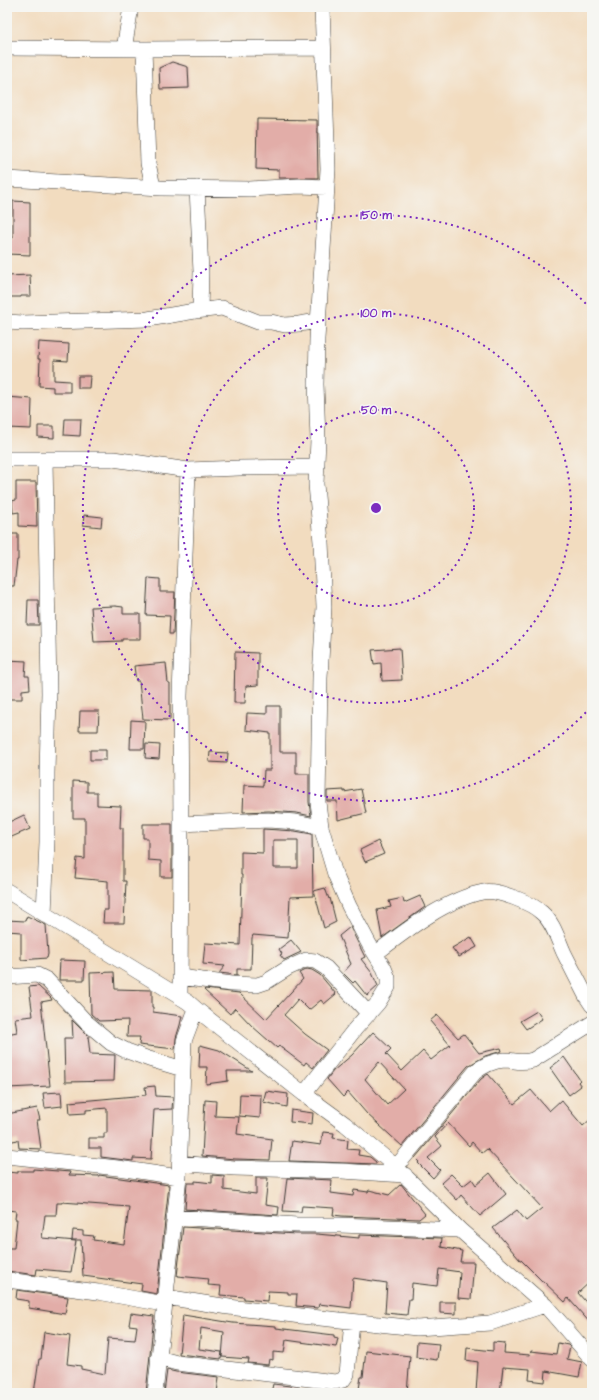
<svg xmlns="http://www.w3.org/2000/svg" width="599" height="1400" viewBox="0 0 599 1400" font-family="'Architects Daughter',sans-serif">
<rect width="100%" height="100%" fill="#f6f6f2"/>
<filter id="ink" filterUnits="userSpaceOnUse"><feTurbulence type="fractalNoise" baseFrequency=".025" numOctaves="2"/><feDisplacementMap in="SourceGraphic" scale="8" xChannelSelector="R" yChannelSelector="G"/><feConvolveMatrix kernelMatrix="1 2 1 2 8 2 1 2 1" color-interpolation-filters="sRGB"/></filter>
<filter id="wash" filterUnits="userSpaceOnUse"><feTurbulence type="fractalNoise" baseFrequency=".012" numOctaves="4" result="noise"/><feDisplacementMap in="SourceGraphic" scale="16" xChannelSelector="R" yChannelSelector="G"/><feGaussianBlur stdDeviation="0.9" result="paint"/><feColorMatrix in="noise" values="0 0 0 0 0 0 0 0 0 0 0 0 0 0 0 0 0 1.4 0 .05"/><feComposite in="paint" operator="in"/></filter>
<g filter="url(#wash)">
<rect width="100%" height="100%" fill="#f2dcbf"/>
<g id="blocks">
<path fill="#e2ada8" fill-rule="evenodd" d="M172,62L188,67L189,88L160,89L159,68Z
M257,119L317,120L318,178H279V170L256,169Z
M13,201L30,202V255L7,254V238H13Z
M30,275L31,296H21V297H7V276Z
M39,342L69,344L68,361L54,360V380L70,381V392H53V387L39,386L40,359H38Z
M78,376H90L89,388H78Z
M7,397L32,399L31,429L7,428Z
M65,419H81L80,436L64,435Z
M38,426H54V438L38,437Z
M16,482H36L37,527L19,526V512L13,513L12,501L16,500Z
M84,515L102,517L101,527L83,525Z
M7,534H18V560H17L14,586H7Z
M148,578L160,579V592H175L173,634H169L170,616L146,615Z
M28,600H38L39,625H27Z
M115,606L123,607V614H140V639H122V641L94,642L91,607Z
M400,648L402,680L382,681L381,663L374,664L372,650Z
M235,652L258,653V685L246,686L245,703H234Z
M7,660L26,661L25,676H29L30,689L22,690V699H7Z
M166,663L168,683H170V720L143,719L139,681H136L134,666Z
M267,706H280V752H296V774H309V802L311,816L297,813L269,811L243,812L244,785L263,786L264,770H270V733L246,730L247,713L267,714Z
M80,711H99L98,731H79Z
M131,720L145,721L144,749H130Z
M146,744L160,745L159,759L145,758Z
M90,750H106V760H90Z
M210,752L228,753L227,763L209,762Z
M73,781L87,782V792H97V805L121,806L120,828H123V881H126L124,923H103L104,910H108V881L75,878L77,858L85,859V818H73Z
M361,789L366,813L338,820L337,801H327V791L344,790V792Z
M24,815L30,829L7,839V823Z
M143,824H172V877H161V861L148,860V838H143Z
M263,829L295,831L312,834L313,896L290,897L288,938L253,935L252,938L251,969H237V975L219,973L225,966L203,964L205,943L240,945L242,875H241V852L263,853ZM273,840H298V868H273Z
M378,841L384,854L365,862L360,850Z
M325,888L329,899L330,898L336,922L324,928L314,891Z
M420,896L425,907L382,938L377,910L391,907L389,901L403,898L404,903Z
M27,916L46,925L48,954L47,958L21,960V932L7,931V920L25,921Z
M350,927L365,957L361,959L372,973L378,986L367,996L355,981L353,983L343,973L351,964L339,936Z
M471,937L477,947L459,957L452,948Z
M291,940L301,952L284,960L280,955L282,954L279,949Z
M60,960L85,961L84,980H59Z
M307,969L312,970L320,975L336,994L324,1004L321,1000L309,1010L298,999L284,1015L305,1034L327,1050L313,1068L306,1062L304,1065L279,1046L277,1048L252,1026L235,1008L230,1014L204,990L205,989L239,993L266,1019L303,979L299,973Z
M114,972L115,989L151,990H152V1007H153V1012L182,1016L180,1025L176,1038L175,1049L139,1045L140,1037H127L128,1020L99,1021L91,1014L90,973Z
M38,986L51,998L52,1000L41,1002L50,1086L7,1088V1034L17,1032L15,1018L33,1016L29,987Z
M537,1011L542,1019L526,1029L520,1021Z
M437,1015L458,1038L464,1034L479,1053L501,1048L502,1051L485,1056L468,1066L402,1146L367,1114L348,1092L343,1097L327,1079L333,1071L352,1055L373,1032L391,1049L386,1054L402,1071L423,1051L431,1060L450,1045L430,1021ZM379,1062L404,1089L387,1105L365,1079Z
M72,1020L88,1036L90,1054L115,1055L114,1081L65,1082L64,1038H73Z
M200,1045L219,1050L252,1071H227L228,1081L206,1084L207,1067H199Z
M564,1057L580,1080L578,1082L581,1086L569,1095L550,1068Z
M488,1074L514,1104L531,1090L549,1111L561,1100L583,1126L592,1118V1169L587,1173L592,1179V1280L578,1293L592,1309V1325L568,1298L565,1302L543,1281H542L521,1260H520L493,1228L517,1210L526,1221L542,1208L487,1149L482,1153L472,1142L469,1146L448,1123L435,1137L442,1146L428,1158L440,1170L433,1178L418,1163L419,1162L415,1158L481,1079Z
M155,1086L156,1096L173,1097L172,1109L154,1110L151,1159L133,1158V1161L101,1157V1148H89V1138H104V1133H107V1108L86,1110V1113L70,1114L69,1102L146,1095L145,1087Z
M266,1091L288,1094L287,1107L263,1102Z
M61,1092L62,1106L45,1108L43,1093Z
M240,1094L261,1095L260,1118L239,1116Z
M205,1100L216,1101L215,1116L239,1117L237,1134L272,1139L270,1160L235,1159L202,1156Z
M37,1108L40,1120H37L41,1149L19,1148L18,1140L7,1142V1114Z
M291,1110L313,1113L312,1124L290,1122Z
M323,1132L334,1133L333,1138L348,1140L347,1149L359,1150L358,1155L370,1157L376,1162V1164L289,1161L292,1141L321,1145Z
M33,1169L70,1172L69,1175L99,1176V1175L169,1185L157,1294L141,1291L142,1284L83,1276L81,1240H72L73,1230L83,1231V1235L94,1236L93,1240L124,1244L129,1207L62,1202V1203H57L56,1215H45L42,1238L76,1241L71,1272L37,1269L36,1275L7,1271V1248H14L17,1219H15L16,1211L7,1210V1172L18,1173V1171H33Z
M490,1173L506,1194L480,1216L461,1195L457,1200L441,1183L451,1174L463,1186L472,1179L476,1185Z
M212,1175L224,1176V1190L256,1194V1178H268L265,1205L279,1207L278,1215L185,1209L187,1183H195V1181L212,1183Z
M287,1178L332,1180L331,1193L353,1196L354,1190L368,1192L369,1190L389,1195L401,1184L425,1214L419,1219L342,1216L333,1215L334,1208L302,1206L301,1212L283,1211Z
M183,1227L296,1234H317L359,1238V1235L442,1238L441,1247L462,1251L460,1262H474L471,1299L458,1298L460,1272L439,1269L437,1286L412,1283L411,1299H409L407,1315L385,1313L387,1283L353,1278L351,1308L319,1304L318,1308L296,1306L297,1294H288V1292L268,1291L267,1301L244,1299V1297L220,1295L221,1286L208,1285L209,1279L177,1276Z
M17,1290L68,1297L65,1314L29,1308V1301L16,1299Z
M440,1302H456V1314L440,1313Z
M131,1313L154,1316L146,1393H34L39,1359H41L44,1332L70,1336L67,1364L81,1366V1369L105,1374L108,1338L135,1340L137,1326L129,1325Z
M183,1315L233,1323L276,1326V1328L334,1335V1337L338,1338L336,1347L286,1340L284,1353L273,1352V1360L269,1359L268,1365L248,1363L249,1359L222,1357L224,1332L201,1328L199,1349L222,1352L221,1359L179,1354Z
M417,1342L439,1344L437,1360L416,1357Z
M493,1342L505,1343L504,1353L530,1355L531,1351L556,1354L558,1343L568,1345L570,1347L567,1359L582,1362L579,1377L546,1371L545,1382L529,1380L530,1369L503,1367L500,1393H476L478,1362L466,1360L467,1348L493,1351Z
M366,1351L410,1356L407,1393H381L359,1389L361,1377H363Z
M167,1370L176,1372L219,1377L217,1393H164Z
M273,1384L298,1387L297,1393H271Z"/>
</g>
</g>
<g filter="url(#ink)">
<use href="#blocks" fill-opacity="0" stroke="#3c3934" stroke-width="1"/>
<g fill="none" stroke-linecap="round" stroke-linejoin="round">
<g stroke="#3c3934" stroke-width="16">
<path id="minor" d="M7,48L144,49L323,48
M124,49L131,7
M144,49L148,163L153,187
M7,179L161,188L250,189L299,186L327,187
M197,188L201,272L200,310
M7,322L23,323L148,319L195,311L222,308L258,322H271L285,325L299,324L318,321
M7,459H113L188,470L239,468L317,467
M181,824L268,820L296,822L321,827
M7,891L188,1002L196,1009L304,1094L345,1124L396,1167L460,1230L545,1305L592,1359
M44,914L47,842V773L49,693L45,459
M375,954C405,931 446,899 483,892C497,889 532,903 542,913C553,922 558,940 564,953C571,967 579,982 586,996L592,1005
M7,977L37,975L47,980L86,1022L111,1043L127,1051L149,1059L183,1069
M180,977L232,984L257,985L266,982L288,968L306,960L315,961L326,968L369,1014
M180,997L181,824L180,696L188,470
M304,1094L355,1029L378,1003L388,987V978L384,968L369,944L349,906L335,874L321,827L318,802L320,678L324,607L321,542L316,484L318,440L316,384L317,339L325,219L328,169L322,7
M7,1156L118,1168L179,1177
M180,1163L234,1168L342,1171L405,1175
M396,1167L475,1072C484,1065 493,1061 504,1060C516,1060 520,1064 533,1060L592,1023
M174,1217L297,1225H340L460,1230
M7,1280L98,1292L164,1304
M165,1297L229,1307L301,1316L417,1328L490,1323L545,1305
M158,1358L177,1363L335,1382L343,1380L347,1374L352,1322
M155,1393L179,1177L184,1041L196,1009"/>
</g>
<use href="#minor" stroke="#fff" stroke-width="15"/>
</g>
</g>
<g fill="none" stroke="#7b2cbf" stroke-width="2" stroke-dasharray="2 4">
<circle cx="376" cy="508" r="98"/>
<circle cx="376" cy="508" r="195"/>
<path d="M590 708A293 293 0 1 1 590 308"/>
</g>
<circle cx="376" cy="508" r="6" fill="#7b2cbf" stroke="#f6f6f2" stroke-width="2"/>
<g font-size="12" text-anchor="middle" font-weight="bold" fill="#7b2cbf" stroke="#f6f6f2" stroke-width="3" stroke-linejoin="round" paint-order="stroke">
<text x="376" y="219">150 m</text>
<text x="376" y="317">100 m</text>
<text x="376" y="414">50 m</text>
</g>
<rect width="599" height="1400" fill="none" stroke="#f6f6f2" stroke-width="24"/>
</svg>
